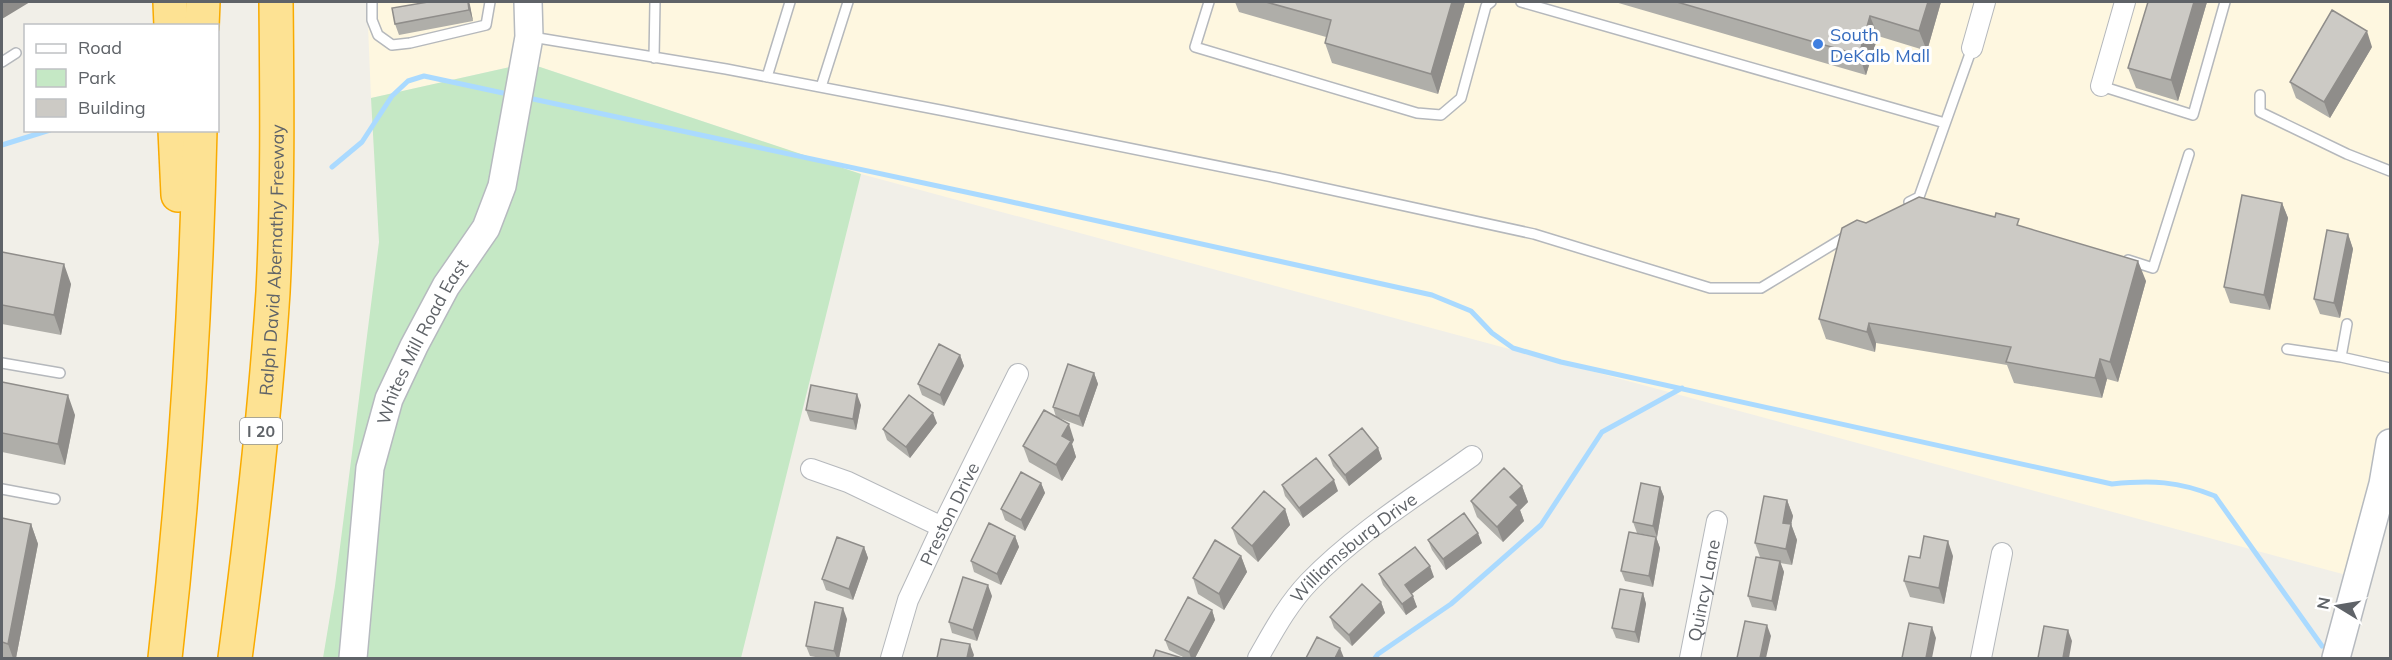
<svg xmlns="http://www.w3.org/2000/svg" width="2392" height="660" viewBox="0 0 2392 660" font-family="Mulish,sans-serif">
<rect width="100%" height="100%" fill="#f1efe8"/>
<path fill="#fef7e0" d="M367,2H2390V431L2350,576L861,174L528,63L371,98Z"/>
<path fill="#c5e8c5" d="M528,63L861,174L741,658H323L335,586L379,242L371,98Z"/>
<g fill="none" stroke-linecap="round" stroke-linejoin="round">
<path stroke="#aadaff" stroke-width="5" d="M533,99L1003,200L1432,295L1471,311L1492,333L1513,348L1561,362L2112,484C2151,480 2178,481 2215,496L2322,646
M2,145L50,130
M332,167L362,142L392,96L408,81L424,76L503,93
M1375,658L1378,654L1451,604L1541,525L1602,432L1682,388"/>
<g stroke="#b5b8bc" stroke-width="12">
<path id="lane" d="M372,2V20L378,35L392,45L410,43L486,25L490,2
M1209,2L1195,47L1417,113L1441,115L1461,98L1486,6L1491,2
M1521,2L1945,123
M532,37L726,69L945,111L1277,178L1534,234L1710,288H1761L1850,234
M654,58L655,2
M2,62L16,53
M767,77L790,2
M2101,86L2193,115L2225,2
M821,87L848,2
M2260,95V112L2347,154L2390,171
M1909,202L1919,197L1972,48
M2128,260L2153,268L2189,154
M2287,349L2341,357L2390,368
M2341,357L2347,324
M2,363L60,373
M2,489L55,499"/>
</g>
<g stroke="#b5b8bc" stroke-width="22">
<g id="street">
<path d="M1972,48L1985,2"/>
<path d="M2101,86L2125,2"/>
<path d="M811,469L848,482L942,527"/>
<path id="s1" d="M891,658L908,600L942,527L1018,374"/>
<path id="s2" d="M1258,658C1273,632 1287,605 1309,582C1355,534 1418,495 1472,456"/>
<path id="s3" d="M1690,658L1717,521"/>
<path d="M1981,658L2002,553"/>
</g>
</g>
<g stroke="#b6babf" stroke-width="30">
<g id="secondary">
<path id="s4" d="M353,658L370,468L389,399L414,346L446,286L486,228L502,186L529,37L528,2"/>
<path d="M2336,658L2383,484L2390,443"/>
</g>
</g>
<g stroke="#f9ab00" stroke-width="36">
<g id="highway">
<path d="M170,2L171,26"/>
<path d="M202,26L203,2"/>
<path d="M175,130L178,195"/>
<path d="M165,658C185,483 196,307 200,130"/>
<path id="s5" d="M235,658C251,537 265,415 273,292C278,196 277,98 276,2"/>
</g>
</g>
<use href="#lane" stroke="#fff" stroke-width="9"/>
<use href="#street" stroke="#fff" stroke-width="20"/>
<use href="#secondary" stroke="#fff" stroke-width="27"/>
<use href="#highway" stroke="#fde293" stroke-width="33"/>
</g>
<path fill="#afaea9" d="M428,2H469L473,21L399,35L395,24Z
M1235,2H1465L1438,94L1332,63L1325,43L1326,37L1239,12Z
M1615,2H1941L1927,51L1878,36L1866,75Z
M2148,2H2207L2178,101L2136,88L2128,68Z
M2372,47L2330,118L2296,98L2290,82Z
M2282,203L2288,218L2270,310L2230,303L2224,287Z
M1866,223L2021,227L2146,281L2118,382L2107,379L2102,398L2014,383L2007,365L1876,343L1875,352L1826,339L1819,319Z
M2348,234L2353,249L2340,318L2320,314L2314,299Z
M2,252L71,284L61,335L2,324Z
M960,355L964,366L944,406L922,395L918,384Z
M1094,373L1098,384L1083,427L1059,418L1074,440L1072,444L1076,457L1062,481L1029,462L1023,446L1056,417L1053,407Z
M2,382L75,415L65,465L2,452Z
M861,405L856,430L810,421L806,410Z
M937,423L910,458L887,440L883,429Z
M1378,448L1382,459L1349,486L1333,466L1329,455Z
M1041,483L1045,493L1025,531L1005,520L1001,509Z
M1282,485L1338,491L1303,518L1285,496Z
M1522,486L1528,502L1520,510L1524,521L1503,542L1477,517L1471,501Z
M1660,487L1664,497L1657,537L1637,533L1633,522Z
M1787,500L1793,516L1791,524L1797,540L1792,565L1780,563L1784,572L1776,611L1752,607L1748,596L1760,557L1755,543Z
M1285,509L1290,525L1258,562L1238,544L1232,528Z
M2,518L31,524L38,544L16,658H2Z
M1015,536L1019,547L1001,585L974,572L971,561Z
M1656,537L1660,548L1653,587L1625,581L1621,571Z
M1428,540L1482,543L1446,570L1432,550Z
M864,547L868,558L853,600L826,590L822,579Z
M1241,556L1247,572L1224,610L1198,594L1193,578Z
M1953,556L1944,604L1910,597L1904,581L1920,558Z
M1379,574L1434,577L1411,594L1417,607L1406,615L1383,585Z
M1643,593L1646,604L1639,643L1616,638L1612,628Z
M992,596L977,641L952,633L949,622Z
M1381,602L1385,613L1352,646L1334,628L1330,617Z
M1212,610L1215,620L1195,658H1185L1169,650L1165,640Z
M847,619L839,658H821L810,656L806,646Z"/>
<path fill="#8f8d8a" d="M2,2H30L2,19Z
M468,2H469L470,5L473,21L469,10Z
M1452,2H1465L1438,94L1431,74Z
M1928,2H1941L1927,51L1919,31Z
M2194,2H2207L2178,101L2171,80Z
M1870,16L1878,36L1866,75L1859,55Z
M2367,31L2372,47L2330,118L2324,102Z
M2282,203L2288,218L2270,310L2264,295Z
M2348,234L2353,249L2340,318L2334,303Z
M2138,261L2146,281L2118,382L2110,362Z
M64,264L71,284L61,335L54,315Z
M1869,323L1876,343L1875,352L1867,332Z
M960,355L964,366L944,406L940,395Z
M2100,359L2107,379L2102,398L2095,378Z
M1094,373L1098,384L1083,427L1079,416Z
M857,394L861,405L856,430L853,419Z
M68,395L75,415L65,465L58,444Z
M933,413L937,423L910,458L906,447Z
M1069,424L1074,440L1072,444L1076,457L1062,481L1056,465L1062,436Z
M1378,448L1382,459L1349,486L1345,475Z
M1334,480L1338,491L1303,518L1299,508Z
M1041,483L1045,493L1025,531L1021,520Z
M1522,486L1528,502L1520,510L1524,521L1503,542L1497,527L1510,497Z
M1660,487L1664,497L1657,537L1653,526Z
M1787,500L1793,516L1788,538L1783,523Z
M1285,509L1290,525L1258,562L1252,546Z
M31,524L38,544L16,658H13L8,644Z
M1791,524L1797,540L1792,565L1786,549Z
M1478,533L1482,543L1446,570L1443,559Z
M1015,536L1019,547L1001,585L997,574Z
M1656,537L1660,548L1653,587L1649,576Z
M1948,541L1953,556L1944,604L1939,588Z
M864,547L868,558L853,600L849,589Z
M1241,556L1247,572L1224,610L1219,594Z
M1780,561L1784,572L1776,611L1772,601Z
M1430,566L1434,577L1409,596L1405,585Z
M988,585L992,596L977,641L973,630Z
M1643,593L1646,604L1639,643L1635,632Z
M1413,596L1417,607L1406,615L1402,604Z
M1381,602L1385,613L1352,646L1349,635Z
M843,608L847,619L839,658H837L834,651Z
M1212,610L1215,620L1195,658H1191L1189,652Z
M1767,625L1771,636L1766,658H1760Z
M1932,627L1936,638L1932,658H1926Z
M2068,630L2072,641L2069,658H2063Z
M970,644L974,655L973,658H967Z
M1340,648L1344,658H1335Z"/>
<path fill="#cccac5" stroke="#8f8d8a" stroke-width="1.5" d="M428,2H468L469,10L395,24L392,8Z
M1266,2H1452L1431,74L1325,43L1331,20Z
M1677,2H1928L1919,31L1870,16L1859,55Z
M2148,2H2194L2171,80L2128,68Z
M2332,10L2367,31L2324,102L2290,82Z
M2242,195L2282,203L2264,295L2224,287Z
M1919,197L1995,217L1996,213L2019,219L2017,225L2138,261L2110,362L2100,359L2095,378L2006,362L2011,347L1869,323L1867,332L1819,319L1842,228L1857,220L1866,223Z
M2327,230L2348,234L2334,303L2314,299Z
M2,252L64,264L54,315L2,305Z
M939,344L960,355L940,395L918,384Z
M1068,364L1094,373L1079,416L1053,407Z
M2,382L68,395L58,444L2,433Z
M811,385L857,394L853,419L806,410Z
M909,395L933,413L906,447L883,429Z
M1044,410L1069,424L1062,436L1071,441L1056,465L1023,446Z
M1362,428L1378,448L1345,475L1329,455Z
M1316,458L1334,480L1299,508L1282,485Z
M1504,468L1522,486L1510,497L1518,505L1497,527L1471,501Z
M1021,472L1041,483L1021,520L1001,509Z
M1641,483L1660,487L1653,526L1633,522Z
M1264,491L1285,509L1252,546L1232,528Z
M1764,496L1787,500L1783,523L1791,524L1786,549L1755,543Z
M1464,513L1478,533L1443,559L1428,540Z
M2,518L31,524L8,644L2,642Z
M989,523L1015,536L997,574L971,561Z
M1629,532L1656,537L1649,576L1621,571Z
M1924,536L1948,541L1939,588L1904,581L1909,556L1920,558Z
M837,537L864,547L849,589L822,579Z
M1215,540L1241,556L1219,594L1193,578Z
M1415,547L1430,566L1405,585L1413,596L1402,604L1379,574Z
M1756,557L1780,561L1772,601L1748,596Z
M963,577L988,585L973,630L949,622Z
M1362,584L1381,602L1349,635L1330,617Z
M1620,589L1643,593L1635,632L1612,628Z
M1188,597L1212,610L1189,652L1165,640Z
M815,602L843,608L834,651L806,646Z
M1745,621L1767,625L1760,658H1737Z
M1909,623L1932,627L1926,658H1902Z
M2044,626L2068,630L2063,658H2038Z
M1317,637L1340,648L1335,658H1306Z
M941,639L970,644L967,658H937Z
M1156,650L1182,658H1153Z"/>
<circle fill="#3f7fe0" stroke="#fff" stroke-width="2" cx="1818" cy="44" r="6"/>
<g text-anchor="middle" dominant-baseline="central" stroke-width="6" stroke-linejoin="round" paint-order="stroke">
<rect fill="#fff" stroke="#8f9295" stroke-width="1.5" x="240" y="418" width="42" height="26" rx="4.5"/>
<g font-size="16" font-weight="bold" fill="#5f6368">
<text x="261" y="431">I 20</text>
</g>
<g font-size="18" fill="#366cbe" stroke="#fff" text-anchor="start">
<text x="1830" y="34">South<tspan x="1830" dy="21">DeKalb Mall</tspan></text>
</g>
<g font-size="18" fill="#5f6368" stroke="#fff">
<text stroke="none"><textPath href="#s5" startOffset="400">Ralph David Abernathy Freeway</textPath></text>
<text stroke="none"><textPath href="#s4" startOffset="328">Whites Mill Road East</textPath></text>
<text stroke="none"><textPath href="#s1" startOffset="156">Preston Drive</textPath></text>
<text stroke="none"><textPath href="#s2" startOffset="148">Williamsburg Drive</textPath></text>
<text stroke="none"><textPath href="#s3" startOffset="69">Quincy Lane</textPath></text>
</g>
</g>
<rect width="2392" height="660" fill="none" stroke="#5f6368" stroke-width="6"/>
<rect x="24" y="24" width="195" height="108" fill="#ffffff" stroke="#bfc1c3" stroke-width="1.5"/>
<rect x="36" y="44" width="30" height="9" fill="#ffffff" stroke="#bfc1c3" stroke-width="1.5"/>
<text x="78" y="54" font-size="18" fill="#5f6368">Road</text>
<rect x="36" y="69" width="30" height="18" fill="#c5e8c5" stroke="#bfc1c3" stroke-width="1.5"/>
<text x="78" y="84" font-size="18" fill="#5f6368">Park</text>
<rect x="36" y="99" width="30" height="18" fill="#cccac5" stroke="#bfc1c3" stroke-width="1.5"/>
<text x="78" y="114" font-size="18" fill="#5f6368">Building</text>
<g transform="translate(2338 606) rotate(281)" stroke="#ffffff" stroke-width="4.5" paint-order="stroke">
<path d="M0-4.5L10 22L0 15L-10 22Z" fill="#5f6368"/>
<text y="-9" font-size="16" font-weight="bold" text-anchor="middle" fill="#5f6368">N</text>
</g>
</svg>
